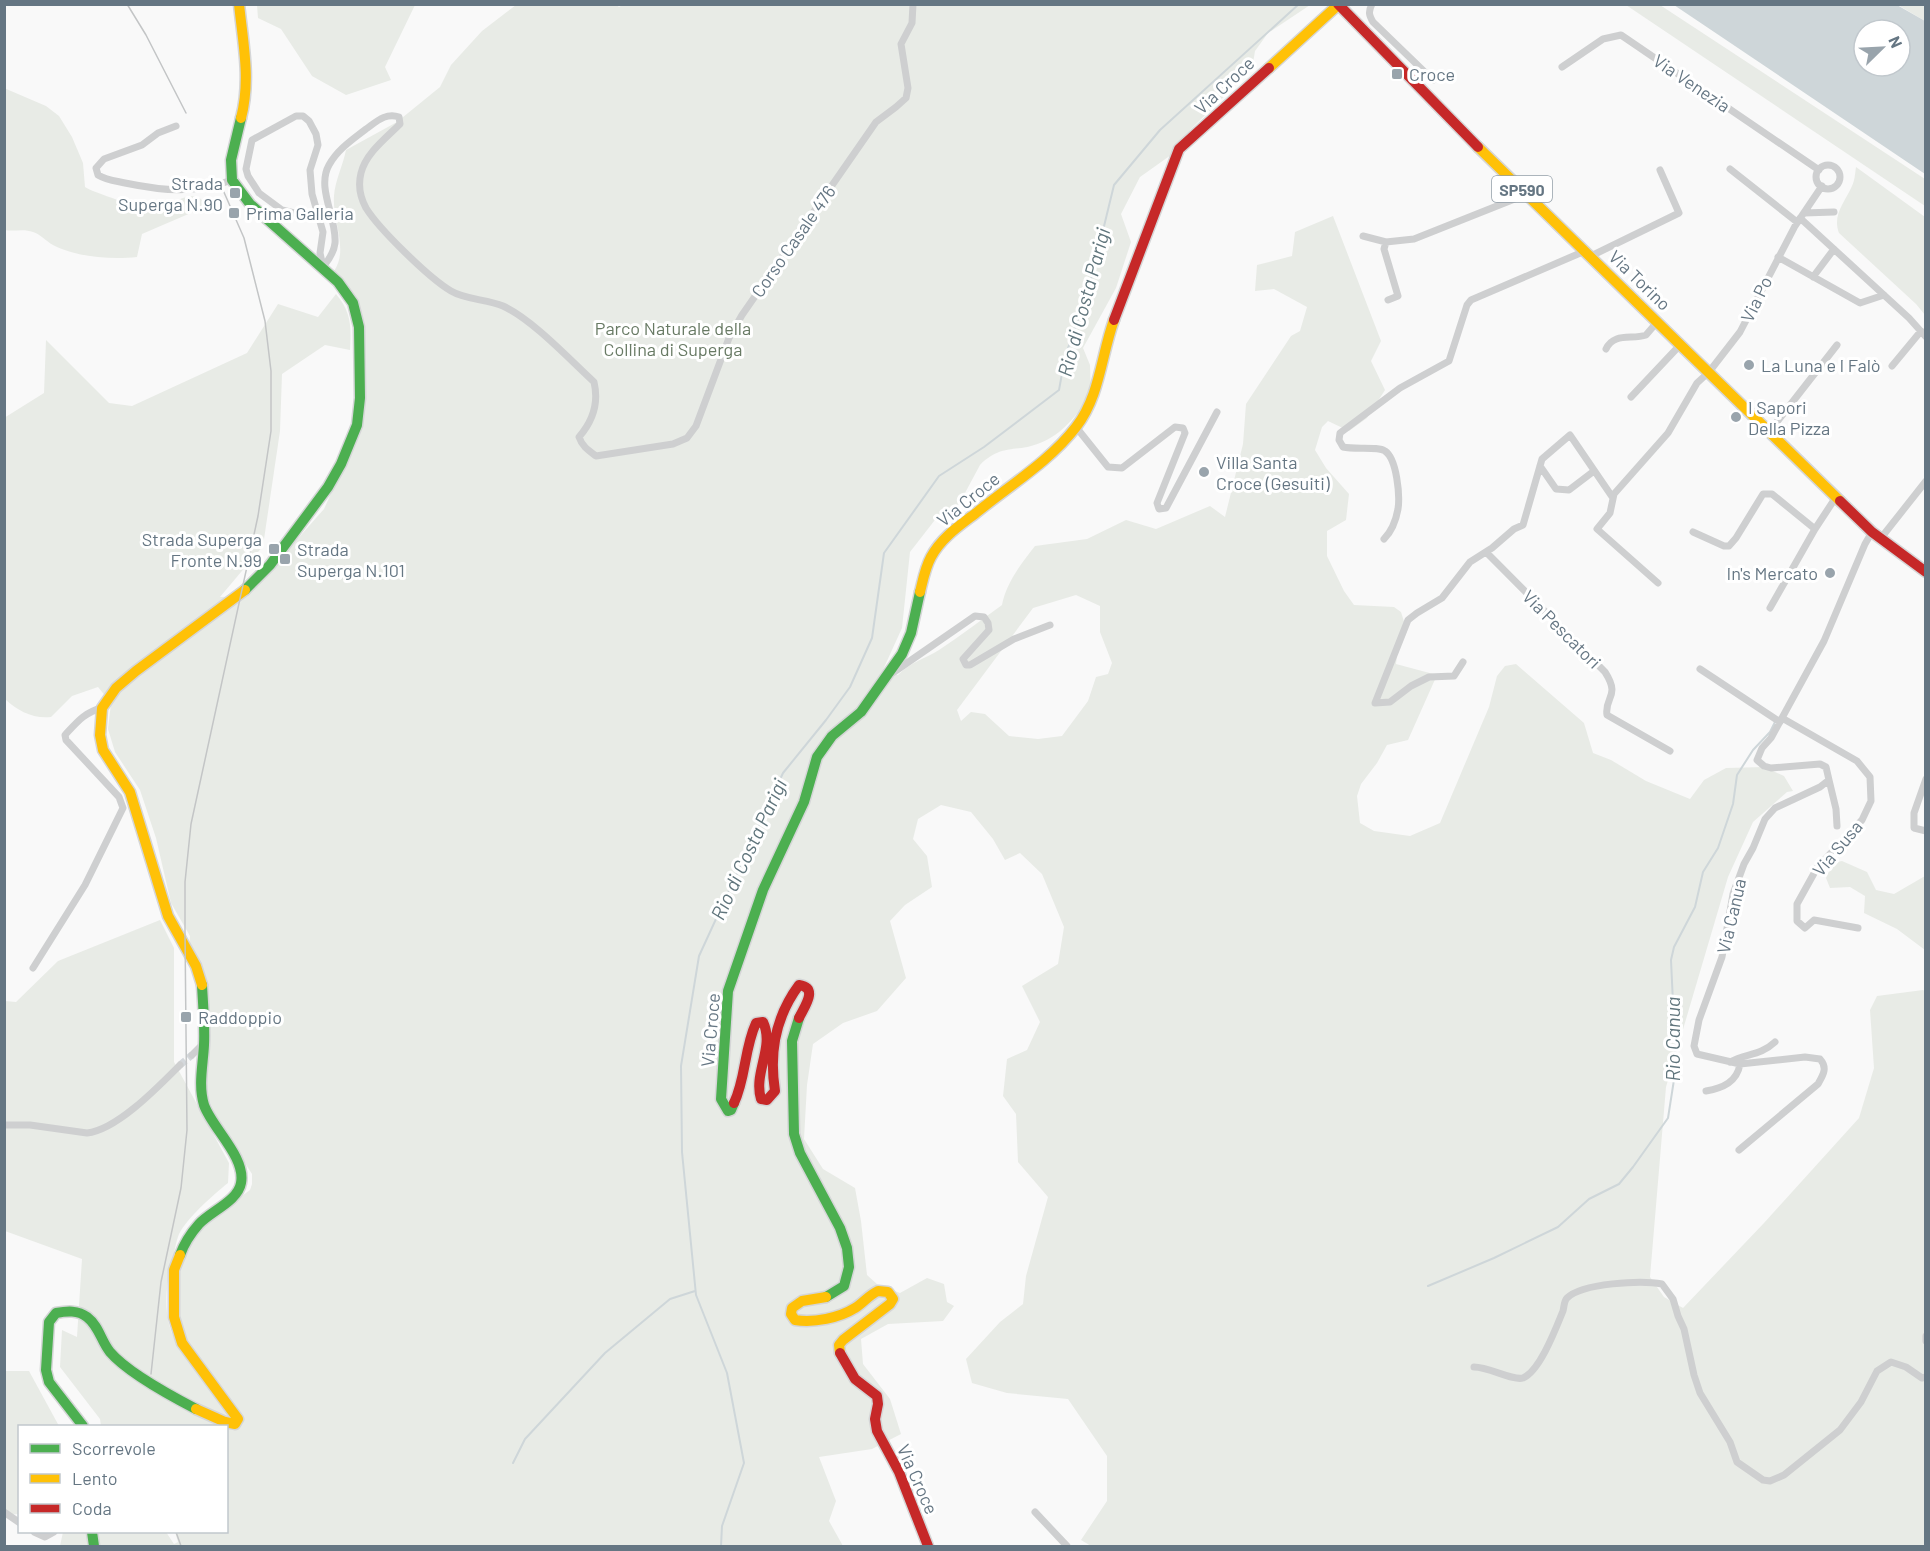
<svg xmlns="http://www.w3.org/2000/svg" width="1930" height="1551" viewBox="0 0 1930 1551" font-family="Barlow,sans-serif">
<rect width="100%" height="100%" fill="#f9f9f9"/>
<path fill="#e8ebe6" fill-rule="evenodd" d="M616,4L619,7L624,4L1310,5L1268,33L1255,51L1252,69L1191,129L1171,155L1140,177L1121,214L1131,242L1116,288L1083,348L1090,365L1091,397C1075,416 1063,434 1040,443C1016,453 1002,443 980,465L958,506L938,516L910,552L902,628L882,672L898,675C911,662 924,659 939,650C960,636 981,620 1002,605C1006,583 1021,564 1035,546L1087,539L1126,520L1156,529L1210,506L1225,517L1243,444L1246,404L1291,336L1300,331L1307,307L1274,289L1255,291L1257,265L1292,256L1295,232L1333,216L1381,341L1371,361L1385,390L1367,418L1349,431L1328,421L1322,427L1315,450L1326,468L1349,494L1346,520L1327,531V556L1344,591L1354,605L1394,607L1401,612L1407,631L1397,655L1396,664L1437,675L1408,740L1387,745L1377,763L1361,784L1357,796L1360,823L1374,831L1410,836L1440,823L1489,707L1497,676L1505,666L1516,664L1584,723L1593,753L1611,760L1646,781L1690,799L1704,780L1726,768L1764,767L1784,776L1793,791L1787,792L1753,822L1728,877L1666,1087L1650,1277L1664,1297L1683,1308L1764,1223L1859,1118L1874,1068L1870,1010L1877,996L1923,990L1925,991L1924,1264L1926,1266L1925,1546H1091L1081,1540L1107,1501V1456L1068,1399L1007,1393L972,1383L966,1359L1000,1322L1023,1304L1026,1276L1048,1197L1018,1162L1016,1114L1003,1096L1007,1059L1027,1050L1040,1022L1022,986L1058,964L1064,927L1042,874L1020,853L1005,860L993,839L971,812L941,805L918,819L913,839L927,856L932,887L905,905L890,921L906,978L877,1011L843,1023L813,1044L807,1085L804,1139L823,1169L855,1188L861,1221L867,1275L878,1285L900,1293L927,1278L944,1284L947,1302L954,1306L943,1321L888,1324L861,1339L863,1364L890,1399L901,1434L872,1449L819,1457L836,1501L829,1521L843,1546H60L63,1532H166L174,1544L178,1542L175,1532H226V1426H101L100,1419L60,1367L62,1330L77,1337L82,1259L5,1231V1001L16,1002L58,961L160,920L174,948V1062L229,1163L228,1183C213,1195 187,1218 179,1234C176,1241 175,1250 173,1257C165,1287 161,1321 180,1348L178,1272L181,1259L203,1224L250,1190L252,1184V1174L221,1126L207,1096L205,1082L208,1019L189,951L190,936L171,903L156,838L140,790L115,752L108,729L111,703L98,687L72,696L51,717C33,719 18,711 5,699L4,418L44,393L46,340L109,403L132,406L247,353L278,304L318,317L336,294C352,313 351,327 350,350L325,345L282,374L280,431L263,546L220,597L247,596L324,509L350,451L360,420L364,322L334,271C349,250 332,220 334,196C335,181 343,165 346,150L397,122L440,87L451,65L482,31L516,5ZM1076,595L1100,606V632L1112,663L1108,674L1096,677L1088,701L1062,736L1038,739L1009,736L985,714L971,712L961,721L957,710L1033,608Z
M257,5V4L415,5L385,67L391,80L346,95L312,76L281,29L258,18Z
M1626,5H1660L1925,179V206Z
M1898,5H1925V21Z
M4,88L46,106L59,116L72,137L83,163L85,187C92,192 143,209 152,209C168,207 180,195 197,196L203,201L200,209L142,234L137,257C111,260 76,257 53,245C46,241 40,234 33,232C23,228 14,232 5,230Z
M1856,167L1925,217V315L1916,304L1839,233C1832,215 1845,202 1852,186C1855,180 1855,173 1856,167Z
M1842,861L1867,872L1876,890L1894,894L1925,876V950L1897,929L1864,913L1865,896L1850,887L1830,888L1826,878L1833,863Z
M5,1371H29L59,1426H20L19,1514L5,1515Z"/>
<path fill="#ced6d9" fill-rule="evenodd" d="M1674,5H1897L1925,21V174ZM1864,30H1900V66H1864Z"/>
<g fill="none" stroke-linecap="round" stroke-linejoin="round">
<path stroke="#ced6d9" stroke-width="2" d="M1428,1286L1494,1258L1558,1227L1589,1199L1619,1184L1633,1167L1668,1118L1676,1067L1671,960L1674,947L1695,907L1703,872L1718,848L1733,804L1737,775L1753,750L1770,732L1775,722
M513,1463L525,1439L605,1353L670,1299L695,1291
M721,1546L722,1526L744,1463L727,1373L696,1295L682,1152L681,1066L699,956L783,773L826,720L850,687L872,638L884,553L939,476L984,447L1059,390L1065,357L1090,284L1114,185L1160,130L1299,4"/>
<path stroke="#d4d8dc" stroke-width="7" stroke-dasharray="7 3.5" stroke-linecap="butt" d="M180,1065L192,1055"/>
<g stroke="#d5d6d7" stroke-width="13">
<path id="fast" d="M241,118L231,160L232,180L250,204L338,282L353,303L359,327L360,398L357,425L341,464L328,487L270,565L245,590
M799,1018L792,1041L794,1134L800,1153L840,1228L847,1248L849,1267L844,1286L826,1297
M734,1103L731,1110L728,1111L721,1099L728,991L763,890L804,802L817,757L832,736L861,712L902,654L911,633L920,592
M180,1255C184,1244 191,1233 199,1224C211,1211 238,1201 241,1183C246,1157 212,1128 204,1105C198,1085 203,1065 204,1045C205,1025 203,1005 202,985
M83,1426L49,1382L46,1370L49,1322L56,1313C67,1311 78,1310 87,1317C99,1326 101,1341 110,1352C127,1372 171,1396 196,1409
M92,1532L94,1546"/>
</g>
<g stroke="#d5d6d7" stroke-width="13">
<path id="slow" d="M239,4C243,43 251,80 241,118
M1269,68L1338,5
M1478,147L1840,501
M920,592C923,580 925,568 931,557C941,538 959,526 976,513C1009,486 1050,461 1076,427C1100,396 1101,356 1114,320
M202,985L196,966L168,916L130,792L103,750L100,735L102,708L116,688L136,671L245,590
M180,1255L174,1270V1317L182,1343L238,1419L235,1424L225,1422L196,1409
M826,1297L802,1301L792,1308L791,1314L795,1320C814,1323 839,1318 855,1308C863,1303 869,1295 878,1291L888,1292L893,1299L890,1304L843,1340L839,1345L840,1353"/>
</g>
<g stroke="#d5d6d7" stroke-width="13">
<path id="jam" d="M1338,4L1478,147
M1114,320L1179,149L1269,68
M1840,501L1872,532L1926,572
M734,1103C746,1078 744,1049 756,1023L763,1022C775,1047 753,1073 761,1099L767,1100L775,1091C769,1053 776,1016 799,985C819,988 804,1007 799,1018
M840,1353L855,1379L877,1396L878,1404L875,1419L877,1431L899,1472L928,1546"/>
</g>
<path stroke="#cecfd0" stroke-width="7" d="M1372,4C1368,12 1369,15 1373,22L1433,80
M1562,67L1603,39L1621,35L1819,170
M176,126L158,133L142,145L104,159L96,168L98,175C106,180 116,181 125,183C164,191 195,194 232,180
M1816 177a12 12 0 1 1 24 0a12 12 0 1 1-24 0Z
M1730,169L1797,222
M1804,213L1834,212
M1800,218L1909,318L1926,337
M319,219L282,210L259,193L248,176L246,169L252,140L296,116H303L309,121L316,134L318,145L310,170L312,194L323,232L320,253L323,267
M1363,236L1386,242L1414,239L1527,194
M1386,242L1384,249L1398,296L1388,300
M1591,256L1679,213L1660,170
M1778,257L1860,303L1884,295
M323,267C328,261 334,252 335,243C337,218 316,188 329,165C338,149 352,140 366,129C376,122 386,112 399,117L400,124C386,138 366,153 361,173C358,185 360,197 366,208C379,229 429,278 451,291C466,300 487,299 503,306C533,320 569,359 594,382C599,403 593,421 579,437C582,446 588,450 596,456L673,444L687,438L696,426L729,338L742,315L876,122L896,107L906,98L908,88L901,44L912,23L913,4
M1813,277L1834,249
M1606,349C1614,332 1632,340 1646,335L1658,321
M1892,366L1921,331
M1631,397L1681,344
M1076,427L1108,467L1122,468L1175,427L1183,428L1185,433L1157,503L1159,509L1166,508L1217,412
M1769,432L1837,345
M1540,466L1556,489L1569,490L1594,471
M1693,532L1724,546H1729L1736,538L1763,494H1772L1815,529
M1881,538L1926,481
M1384,539C1391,532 1396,520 1398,509C1400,496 1397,459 1385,451C1378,446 1355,450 1343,447L1339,440L1340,433L1400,388L1449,361L1467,305L1471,300L1585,251
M1486,552L1605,672C1621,697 1604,697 1607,715L1670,751
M1658,583L1597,529L1610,513L1614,494L1668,433L1697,383L1709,372L1740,332L1795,226L1822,186
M1770,608L1815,529L1836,497
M1463,662L1454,676L1429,677L1411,686L1390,702L1375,703L1408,620L1417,613L1442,598L1470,562L1492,548L1514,529L1523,525L1542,459L1570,435L1613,498
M1700,669L1780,722
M890,673L894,672L975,616L984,617L988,623L989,630L963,659L966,665H970L1014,639L1050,625
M1782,718L1857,761L1870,777L1871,801L1862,820L1817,868L1797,904V921L1805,928L1814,920L1858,928
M1926,779L1914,813V828L1926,831
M1829,780L1836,809L1837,826
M33,968L85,885L123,808L119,797L66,740L65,735C77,722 85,712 102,708
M192,1055L204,1043
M1730,1062C1746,1053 1760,1056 1775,1042
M1706,1091C1723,1088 1737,1082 1740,1064
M4,1125H30L87,1133C117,1130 159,1086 180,1065
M1739,1150L1818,1084C1823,1075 1828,1068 1820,1059L1805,1057L1740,1064L1697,1054L1694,1046L1699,1020L1722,957L1733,894L1744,864L1753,848L1765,819L1775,808L1820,787L1829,780L1826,767L1820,764L1771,768L1764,766L1757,760L1762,748L1771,738L1824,641L1865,544L1872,532
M1926,1336V1341
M1474,1367C1489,1367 1513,1381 1523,1378C1540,1371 1556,1328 1563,1311C1564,1307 1564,1301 1567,1298C1582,1283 1642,1280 1662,1284L1673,1299L1678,1316L1684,1329L1694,1375L1700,1393L1730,1442L1737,1462L1763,1480L1770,1481L1784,1475L1840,1430L1861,1402L1877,1371L1891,1362L1906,1367L1922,1378L1926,1377
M4,1512L20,1523
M1035,1512L1067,1546
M34,1532L45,1537L54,1532"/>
<use href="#fast" stroke="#4caf50" stroke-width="10"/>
<use href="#slow" stroke="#ffc107" stroke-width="10"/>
<use href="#jam" stroke="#c62828" stroke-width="10"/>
<path stroke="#c3c5c6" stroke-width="1.5" d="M127,4L146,35L186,113
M151,1374L161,1282L181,1188L187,1130L185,932V882L191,824L258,516L271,431V371L265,321L244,238L223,190
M176,1532L181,1546"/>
</g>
<g fill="#99a4ac" stroke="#fff" stroke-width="2">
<rect x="1391" y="68" width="12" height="12" rx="3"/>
<rect x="229" y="187" width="12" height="12" rx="3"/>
<rect x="228" y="207" width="12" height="12" rx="3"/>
<circle cx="1749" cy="365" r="6"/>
<circle cx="1736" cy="417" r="6"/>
<circle cx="1204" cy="472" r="6"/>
<rect x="268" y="543" width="12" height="12" rx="3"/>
<rect x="279" y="553" width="12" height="12" rx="3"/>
<circle cx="1830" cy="573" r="6"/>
<rect x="180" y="1011" width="12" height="12" rx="3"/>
</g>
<g text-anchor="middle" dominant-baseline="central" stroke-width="6" stroke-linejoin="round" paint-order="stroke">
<rect fill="#fff" stroke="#939fa8" stroke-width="1.5" x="1492" y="176" width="60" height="26" rx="4.5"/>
<g font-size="16" font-weight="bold" fill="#657683">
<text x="1522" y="189">SP590</text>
</g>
<g font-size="18" fill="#657683" stroke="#fff" text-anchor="start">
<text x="1409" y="74">Croce</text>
<text x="223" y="183" text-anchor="end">Strada<tspan x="223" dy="21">Superga N.90</tspan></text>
<text x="246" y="213">Prima Galleria</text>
<text x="1761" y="365">La Luna e I Falò</text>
<text x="1748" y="407">I Sapori<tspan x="1748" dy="21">Della Pizza</tspan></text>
<text x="1216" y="462">Villa Santa<tspan x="1216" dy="21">Croce (Gesuiti)</tspan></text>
<text x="262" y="539" text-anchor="end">Strada Superga<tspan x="262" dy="21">Fronte N.99</tspan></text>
<text x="297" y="549">Strada<tspan x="297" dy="21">Superga N.101</tspan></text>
<text x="1818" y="573" text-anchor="end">In's Mercato</text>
<text x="198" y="1017">Raddoppio</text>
</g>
<g font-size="18" fill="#657683" stroke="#fff">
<text transform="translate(1692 83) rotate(34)">Via Venezia</text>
<text transform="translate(1224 85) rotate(-43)">Via Croce</text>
<text transform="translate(793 241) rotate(-55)">Corso Casale 476</text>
<text transform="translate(1640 280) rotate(44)">Via Torino</text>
<text transform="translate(1756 299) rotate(-64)">Via Po</text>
<text transform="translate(968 499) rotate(-39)">Via Croce</text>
<text transform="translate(1562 629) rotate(45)">Via Pescatori</text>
<text transform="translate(1837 848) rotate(-50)">Via Susa</text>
<text transform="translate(1731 916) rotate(-77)">Via Canua</text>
<text transform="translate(710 1030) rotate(-85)">Via Croce</text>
<text transform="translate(918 1479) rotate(66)">Via Croce</text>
</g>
<g font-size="18" fill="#687a64" stroke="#fff">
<text x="673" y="328">Parco Naturale della<tspan x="673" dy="21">Collina di Superga</tspan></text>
</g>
<g font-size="20" font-style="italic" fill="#60757c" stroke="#fff">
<text transform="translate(1083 302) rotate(-75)">Rio di Costa Parigi</text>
<text transform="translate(748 849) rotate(-65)">Rio di Costa Parigi</text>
<text transform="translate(1672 1039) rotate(-90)">Rio Canua</text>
</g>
</g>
<rect width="1930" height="1551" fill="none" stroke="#657683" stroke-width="12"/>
<rect x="18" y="1425" width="210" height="108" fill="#ffffff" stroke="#c1c8cd" stroke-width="1.5"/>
<rect x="30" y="1444" width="30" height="9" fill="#4caf50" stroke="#c1c8cd" stroke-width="1.5"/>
<text x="72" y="1455" font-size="18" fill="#657683">Scorrevole</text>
<rect x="30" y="1474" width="30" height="9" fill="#ffc107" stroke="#c1c8cd" stroke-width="1.5"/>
<text x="72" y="1485" font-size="18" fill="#657683">Lento</text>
<rect x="30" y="1504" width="30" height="9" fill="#c62828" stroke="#c1c8cd" stroke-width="1.5"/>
<text x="72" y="1515" font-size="18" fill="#657683">Coda</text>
<g transform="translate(1882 48) rotate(66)"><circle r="28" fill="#ffffff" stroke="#c1c8cd" stroke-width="1.5"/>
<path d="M0-4.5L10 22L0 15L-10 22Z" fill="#99a4ac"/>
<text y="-9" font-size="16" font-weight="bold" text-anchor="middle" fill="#657683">N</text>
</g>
</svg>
